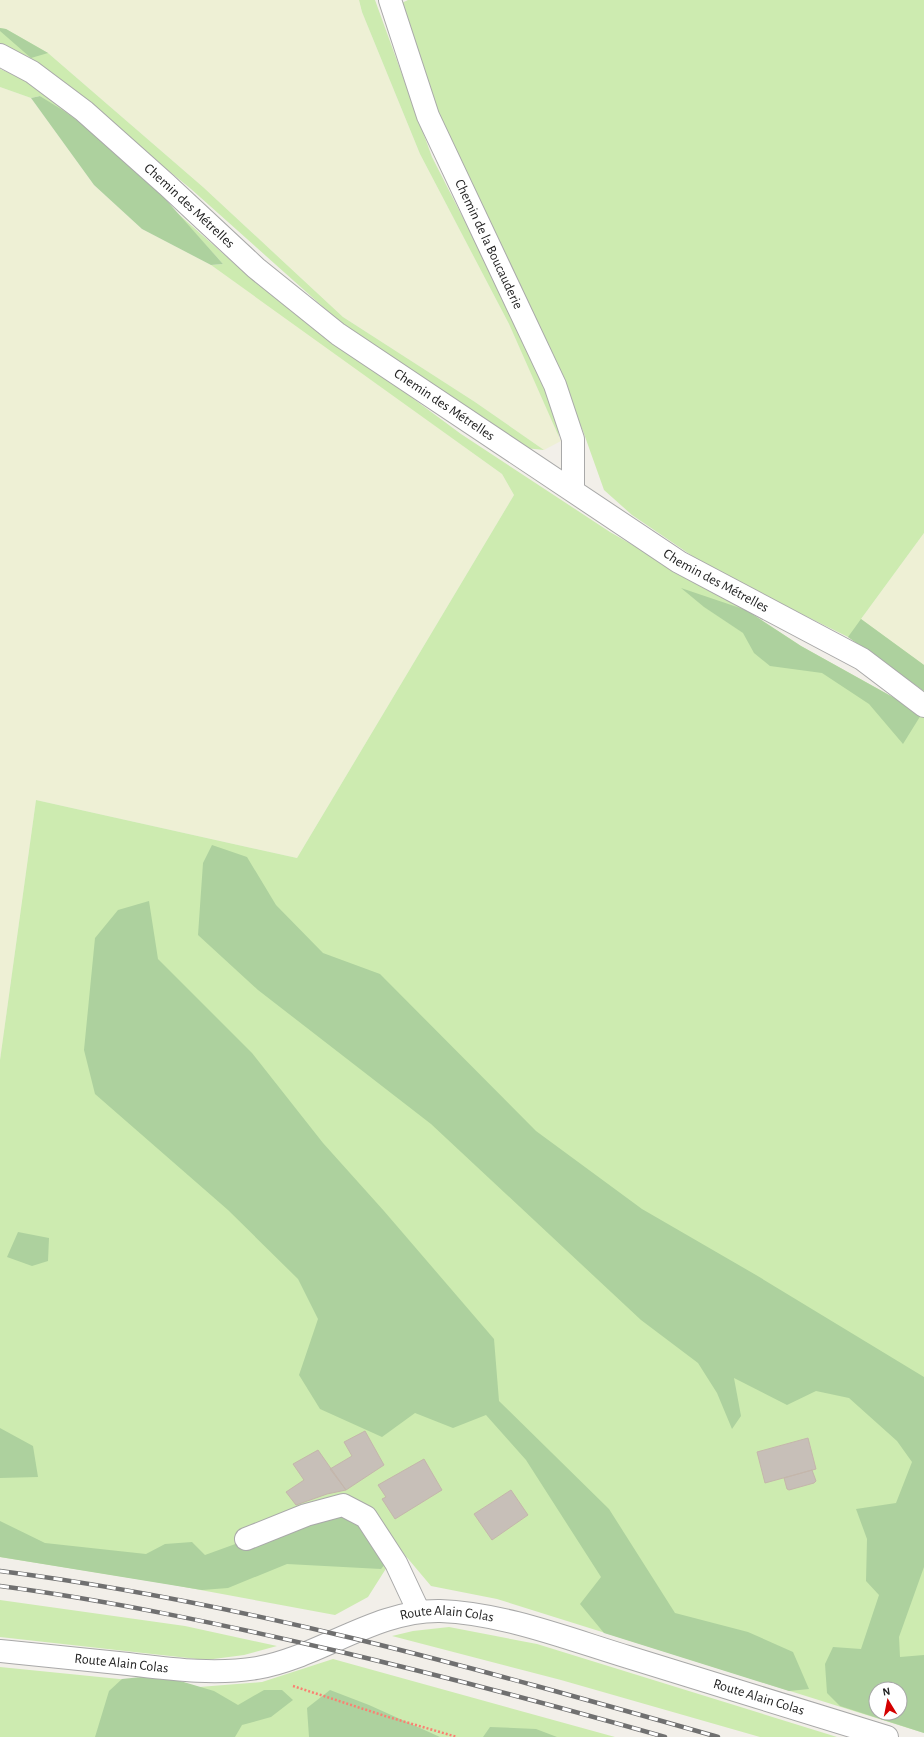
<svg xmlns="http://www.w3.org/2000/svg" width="924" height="1737" viewBox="0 0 924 1737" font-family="'Alegreya Sans',sans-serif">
<rect width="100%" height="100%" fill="#f2efe9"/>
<path fill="#eef0d5" d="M0,0H359L362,12L420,154L509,324L561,441L544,450L475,402L343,317L203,187L48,53L6,29L0,28Z
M0,87L31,98L94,185L142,229L211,265L275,310L502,474L514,495L297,858L36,800L0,1060Z
M924,533V665L861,619Z"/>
<path fill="#cdebb0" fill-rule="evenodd" d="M359,0H375L432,157L512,314L555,407L559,437L509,324L420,154L362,12Z
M408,0H924V533L861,619L924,665V691L848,637L713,570L632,515L604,490L583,431L504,253L438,125L391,8Z
M0,28L6,29L48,53L203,187L343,317L475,402L544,450L525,448L341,323L191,189L31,58L0,44Z
M0,69C39,84 70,113 102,138L40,96L31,98L0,87Z
M175,211L253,280L461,434L610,532L746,610L801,646L907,705L924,718V1733L497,1599L431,1586L399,1548L368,1597L335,1615L168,1584L0,1557V1060L36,800L297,858L514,495L502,474L211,265L223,264ZM876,1689H900V1713H876Z
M0,1600L185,1626L277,1646L244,1655L206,1660L0,1637Z
M449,1627L537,1644L837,1737H760L561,1680L392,1636L413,1631Z
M333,1659L615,1737H0V1667L199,1687L262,1682Z"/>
<path fill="#add19e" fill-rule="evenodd" d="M0,28L6,29L48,53L31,58L0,31Z
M40,96L64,111L128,157L223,264L211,265L142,229L94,185L31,98Z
M681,588L746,610L801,646L907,705L921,715L903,744L869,704L822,673L770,666L754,653L743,633L704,607Z
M861,619L924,665V691L848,637Z
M212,845L247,857L276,905L323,953L380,974L536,1131L642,1209L756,1275L924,1377V1567L899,1637L900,1657L924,1655V1733L840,1706L827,1693L825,1664L833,1647L861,1649L879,1595L866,1581L867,1539L856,1509L896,1503L912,1462L897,1441L849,1398L816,1391L787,1405L734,1378L741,1416L732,1429L717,1393L698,1363L641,1320L431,1124L258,990L198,935L203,863ZM876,1689H900V1713H876Z
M149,901L158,959L252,1053L323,1143L384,1211L494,1339L499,1401L609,1509L675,1613L748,1632L793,1652L809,1689L789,1691L604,1633L580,1604L601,1577L526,1460L486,1415L453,1428L415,1413L382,1437L320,1409L299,1375L318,1319L298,1279L228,1210L95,1094L84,1050L95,938L118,910Z
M18,1232L49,1238L48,1261L32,1266L7,1257Z
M0,1428L33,1446L38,1477L0,1478Z
M343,1505L399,1548L381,1569L287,1564L228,1588L202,1590L0,1557V1521L45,1543L146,1554L165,1544L192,1542L205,1555Z
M160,1675L214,1691L238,1705L264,1690H282L293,1700L271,1717L242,1725L235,1737H95L109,1691L122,1679Z
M330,1690L369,1705L440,1737H309L307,1708Z
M490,1727L536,1729L557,1737H483Z"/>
<path fill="#c7bfb8" stroke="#c4b6ab" d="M365,1431L384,1465L346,1490L330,1469L352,1456L344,1442Z
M808,1438L816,1469L765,1483L757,1452Z
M318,1450L346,1490L327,1494L296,1505L286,1492L304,1480L293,1464Z
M424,1459L442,1490L395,1519L382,1499L386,1497L378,1485Z
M812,1470L816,1481L814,1483L789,1490L787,1489L784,1478Z
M511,1490L528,1515L492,1540L474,1514Z"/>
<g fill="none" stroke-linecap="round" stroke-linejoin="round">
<g stroke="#a9a9a9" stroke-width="24">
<g id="minor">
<path id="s1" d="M390,0L428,116L555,385L573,439V490"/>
<path d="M246,1539L306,1515L343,1505L366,1517L396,1563L419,1612"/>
</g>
</g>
<g stroke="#a9a9a9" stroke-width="24">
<g id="tertiary">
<path id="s2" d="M0,55L32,72L84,111L167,185L256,268L338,334L679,562L862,659L924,706"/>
<path id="s3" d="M0,1651C43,1655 86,1660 128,1664C171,1669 214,1675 257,1668C320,1657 375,1610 440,1611C502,1613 569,1639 628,1657C714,1684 801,1710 887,1737"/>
</g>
</g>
<path stroke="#fa8072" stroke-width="2.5" stroke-dasharray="2 2" stroke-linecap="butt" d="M293,1686L385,1716L457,1737"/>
<use href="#minor" stroke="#fff" stroke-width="22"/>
<use href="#tertiary" stroke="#fff" stroke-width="22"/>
<g stroke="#707070" stroke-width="4.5">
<path id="rail" d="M0,1571C244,1602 482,1670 718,1737
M0,1586C113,1601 225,1625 337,1651C447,1677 556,1706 665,1737"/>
</g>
<use href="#rail" stroke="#fff" stroke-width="3" stroke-dasharray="9" stroke-linecap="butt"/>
</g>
<g text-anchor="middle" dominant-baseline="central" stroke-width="3" stroke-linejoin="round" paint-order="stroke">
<g font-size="14" fill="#222" stroke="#fff">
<text stroke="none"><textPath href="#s2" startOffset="243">Chemin des Métrelles</textPath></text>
<text stroke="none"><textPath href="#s1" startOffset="264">Chemin de la Boucauderie</textPath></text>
<text stroke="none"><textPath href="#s2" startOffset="567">Chemin des Métrelles</textPath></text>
<text stroke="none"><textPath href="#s2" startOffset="891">Chemin des Métrelles</textPath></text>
<text stroke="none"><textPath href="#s3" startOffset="458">Route Alain Colas</textPath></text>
<text stroke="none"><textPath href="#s3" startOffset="122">Route Alain Colas</textPath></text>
<text stroke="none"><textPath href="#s3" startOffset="782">Route Alain Colas</textPath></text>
</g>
</g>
<g transform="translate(888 1701) rotate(350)"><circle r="19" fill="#ffffff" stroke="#a7a7a7"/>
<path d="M0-3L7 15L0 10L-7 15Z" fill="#d40000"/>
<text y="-6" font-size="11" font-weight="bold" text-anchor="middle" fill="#222222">N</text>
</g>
</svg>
